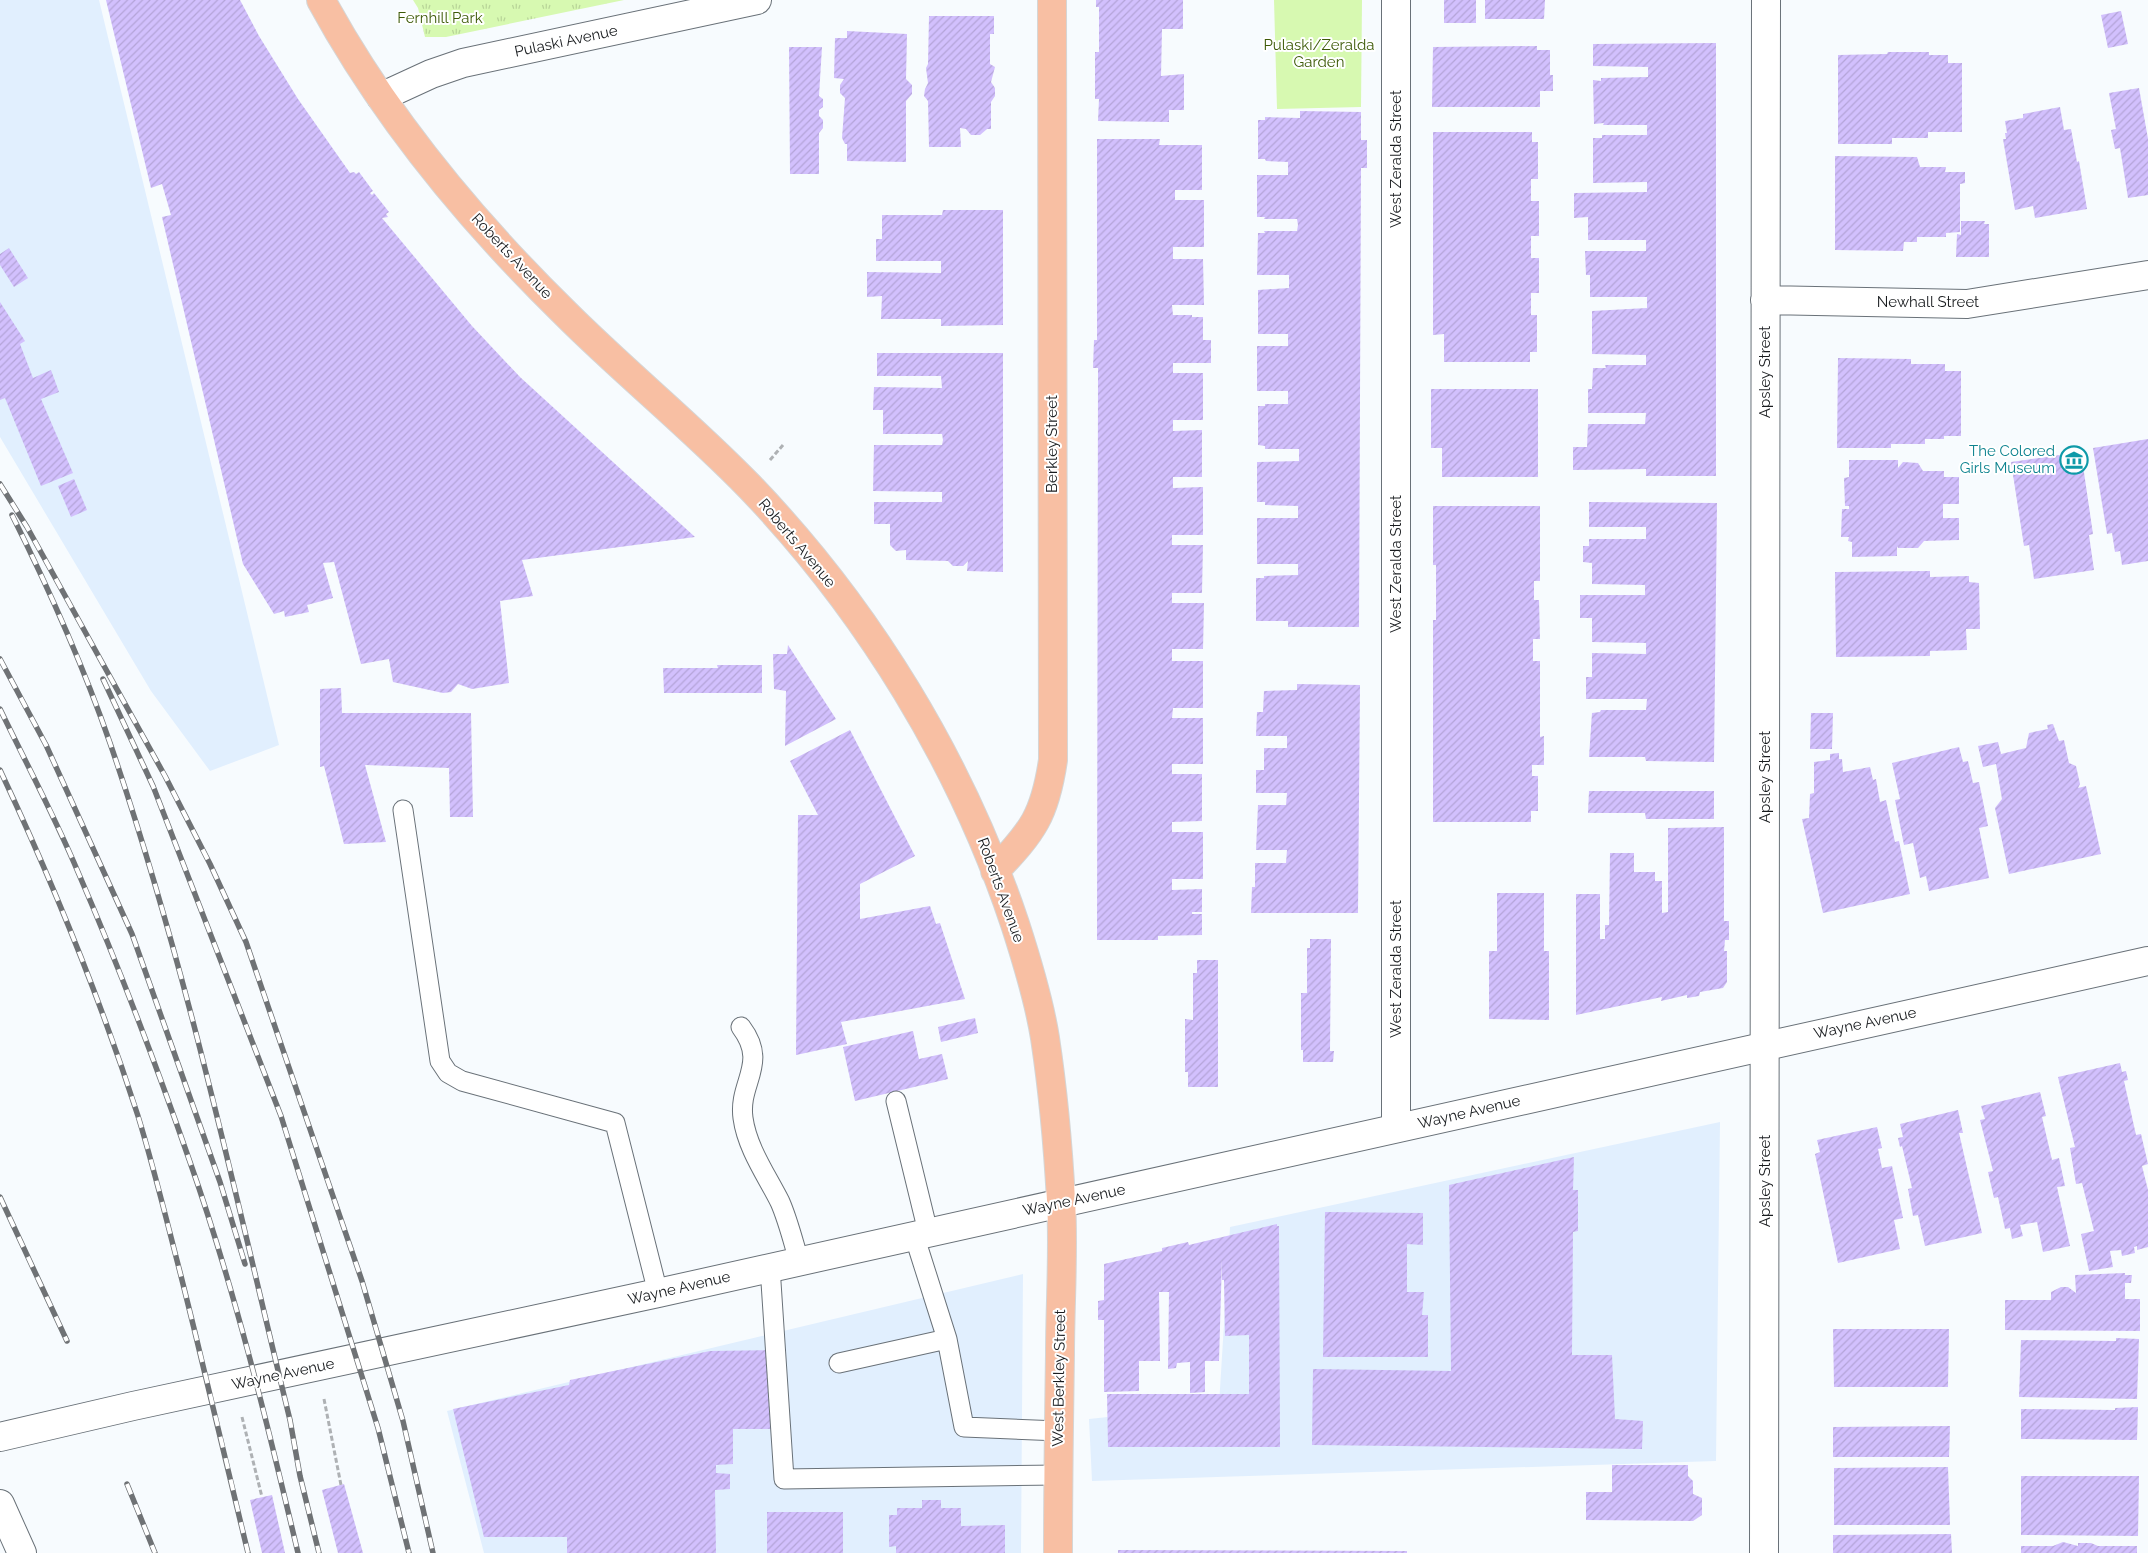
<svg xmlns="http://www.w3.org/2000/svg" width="2148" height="1553" viewBox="0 0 2148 1553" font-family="Raleway,sans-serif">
<defs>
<pattern id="park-tufts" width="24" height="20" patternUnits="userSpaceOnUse" patternTransform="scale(1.25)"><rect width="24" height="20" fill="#d7f9b1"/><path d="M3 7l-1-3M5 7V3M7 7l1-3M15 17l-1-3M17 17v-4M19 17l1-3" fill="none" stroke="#b8d598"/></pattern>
<pattern id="building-hatch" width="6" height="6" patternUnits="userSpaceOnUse" patternTransform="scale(1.25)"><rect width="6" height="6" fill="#d2c0fd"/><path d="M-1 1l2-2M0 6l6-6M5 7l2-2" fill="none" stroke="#b4a4d8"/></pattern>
</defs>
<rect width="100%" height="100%" fill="#f7fbfe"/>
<path fill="#e1effe" d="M0,0H99L279,745L210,771L151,691L0,437Z
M1720,1122L1716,1461L1092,1481L1089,1419L1219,1405L1230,1227Z
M1023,1274L1021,1553H484L447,1411Z"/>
<path fill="url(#park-tufts)" d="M413,0H624L446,37H425L418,8Z"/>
<path fill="#d7f9b1" d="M1274,0H1362L1361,107L1277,109Z"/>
<path fill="url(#building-hatch)" d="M106,0H240L259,36L298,99L350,173L354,172L356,174L359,172L373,191L370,193L372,195L374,193L389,212L386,214L388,217L382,218L472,326L520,377L695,537L522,560L533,596L500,601L509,683L472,689L458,684L451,692L443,693L393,682L389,659L361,664L334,562L323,563L333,598L307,605L309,612L285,617L284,611L274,614L243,564L162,217L171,215L162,184L151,188Z
M1096,0H1183V29H1162L1161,76L1184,74V110H1169V122L1098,121L1099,99H1095V52H1099V7H1096Z
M1444,0H1476V23H1444Z
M1485,0H1545L1544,19H1485Z
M2121,11L2128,44L2108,48L2101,15Z
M929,16H994V34H990V64L995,67L991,82L995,88V96L991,102V129H987L980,135H971L966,129L960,128L961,147H929L928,101L924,96L925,89L928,83L926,68L928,64Z
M847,31L907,34L906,79L912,85V94L906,101V162L847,161V144H845L842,138L845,98L840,93V85L844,79L834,78L835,38H847Z
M1716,43V476H1646V469L1573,470V447H1587L1588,424H1645L1646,413H1588V389H1592L1593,368H1606L1605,365H1646V355L1592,354V311L1647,308V297H1590V275H1586L1585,251H1646V240H1588V217L1574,218V193L1647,192V182L1593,183V138H1602V135H1647V125H1603L1604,123L1594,124L1593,80L1601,81V78L1648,77V67L1593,66V44Z
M1537,46V50H1550V75H1553V91H1540V107H1432L1433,47Z
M789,47H822L819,96L823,99V107L819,110V116L823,120V128L819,133V174H790Z
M1888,52H1929V55H1948V63H1962V132H1928V138H1892V144H1838V55L1887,54Z
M2139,88L2148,139V195L2128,198L2120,148L2115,149L2111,130L2116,129L2109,93Z
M2060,107L2064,130L2071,129L2077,162L2079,161L2087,209L2035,218L2033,206L2015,210L2003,139H2006L2005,133H2007L2005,121L2023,118V114Z
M1300,111L1361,112V140H1367V168H1361L1359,627H1288V621H1256V578H1264V576L1298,575V564H1257V518H1298V506L1265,505V502H1257V462L1299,461V449H1265V446L1258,445V406H1265V404H1288V391H1257V346H1288V334H1258V290L1289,288V275H1257L1258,233H1265L1264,231H1297L1298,225L1297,219H1264L1265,217H1257V175H1288V162L1266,161L1265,159H1258V120H1265V117L1300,118Z
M1433,132H1532V142H1538V179H1531V201H1539V236H1531V258H1539V293H1531V315H1537V352H1530V362H1444V334L1433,335Z
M1097,139H1160L1159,145H1202V190H1175V200H1204V247H1173V259H1203L1204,305H1172L1173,315H1192V317H1203V340H1211V363H1173V373H1203V420H1173V431L1202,430V477H1173V488L1203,487V535H1172V545H1203L1202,593H1172V603H1204L1203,649H1172V661H1203V708H1173L1172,718H1203V764H1172V774H1202V821L1172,822V832H1203V879H1172V890L1202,889V912H1192V914H1202V935L1158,936V940H1097L1098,368H1093L1094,340H1097Z
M1835,156L1917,157L1920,167H1946L1945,172H1965V183L1960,184V232L1946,233V237H1917V242H1904L1903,251L1835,250Z
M943,210H1003V325L941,326V319H881L882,296L867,297V272L941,273V261H876V239H882V215H942Z
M1961,221H1985L1984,224H1989V257H1956L1957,234L1961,235Z
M9,248L28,278L14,287L0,265V254Z
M0,302L25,341L20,344L33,378L51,370L59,392L41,399L73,473L41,486L5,398L0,400Z
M877,353H1003V572L967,571L968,561L963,566H953L948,561L906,560V550L896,551L890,545V524H874V502H942V492L873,491L874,445H942L943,440L942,434H883V410H873L874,387L942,388L941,376H877Z
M1838,358L1911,359V364H1945V371H1961V436H1944V439H1925V444H1891V448H1837Z
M1431,389H1538V477H1442V448H1431Z
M2148,439V561L2122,565L2120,551L2115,552L2112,533L2107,534L2093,448Z
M2081,452L2093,534L2089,535L2094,570L2034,579L2029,545L2024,546L2011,462Z
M1849,460H1898V468L1903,462L1918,463L1923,471H1944V477H1959V504H1943V518H1959V540L1924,541L1918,548H1898L1897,546V556L1852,557V542L1848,541L1849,537H1841L1842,509H1849V506H1845L1844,478L1849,477Z
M74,479L87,510L71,517L58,486Z
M1589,502L1717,503L1714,762L1646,761L1645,757H1589L1592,713L1600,712L1601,710H1646L1647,699H1586V677H1592V653L1646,654V643L1592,642V618H1580V595H1645V585L1592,584V563L1583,562V546H1589V539H1646V527H1589Z
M1433,506H1540V581H1534V600H1539L1540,639H1533V661H1540V737L1544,736V765H1532V776H1538V811H1531V822H1433V620H1436V565H1433Z
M1930,571V577L1969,576V582L1979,583L1980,629H1966L1967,650L1930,651V656L1836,657L1835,572Z
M788,645L836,719L785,746L786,691L774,689L773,654H787Z
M717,665H762V693H664L663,668H718Z
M1297,684L1360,685L1358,913H1251L1252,887H1255V863H1286L1287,850H1256L1258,805H1286L1287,793H1256V770H1264V748H1287V736H1256L1257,712H1263L1264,691L1297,690Z
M341,688L342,713H471L473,817H450L449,768L365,765L386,842L344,844L324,766L320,767V689Z
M1811,713H1833L1832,749H1810Z
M2053,724L2059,741L2064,740L2069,763L2076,766L2080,784L2078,788L2086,786L2101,854L2009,874L1995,808L2002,799L1996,764L1983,767L1978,746L1998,742L2001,754L2026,748L2029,733L2048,729L2047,725Z
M850,730L915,856L860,884V919L930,906L936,924L940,923L965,999L841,1022L847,1044L796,1055L798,815H818L790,761Z
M1959,747L1963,762L1968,761L1973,783L1979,782L1988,826L1979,828L1989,878L1929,891L1926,876L1920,878L1913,843L1904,845L1895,800L1900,799L1892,763Z
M1839,753V759H1842L1843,772L1870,767L1873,780L1876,779L1880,802L1886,800L1895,842L1899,841L1910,894L1823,913L1802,819L1809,818L1810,794L1814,793V762L1830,760V754Z
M1589,791H1714V819H1646L1645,813H1588Z
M1724,827V921H1729V940H1725L1724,951H1727V982L1723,988L1700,992L1699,996L1687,998V995L1661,1001L1662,997L1576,1015V894H1600V939H1605V925H1609L1610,853H1634V872H1655V881H1662V913L1668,912V828Z
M1497,893H1544V951H1549V1020L1489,1019V951H1497Z
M1310,939H1331L1330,1051H1334L1333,1062H1303V1050H1301V993H1307V948H1310Z
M1197,960H1218V1087H1188V1072H1185V1019L1193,1020V973H1197Z
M975,1018L978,1033L941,1042L938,1027Z
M913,1031L919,1059L942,1054L948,1079L855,1101L843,1047Z
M2120,1063L2122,1072L2126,1071L2128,1080L2124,1081L2136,1135L2141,1134L2148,1164L2142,1166L2148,1190V1247L2137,1250V1246L2134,1247L2135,1253L2122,1256L2121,1250L2110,1251L2113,1267L2089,1271L2081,1234L2094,1231L2082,1183L2076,1184L2070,1148L2075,1147L2058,1077Z
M2040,1092L2046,1116L2042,1117L2052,1160L2059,1158L2065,1186L2057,1187L2070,1246L2043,1252L2037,1222L2020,1225L2023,1236L2012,1239L2010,1228L2005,1229L1998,1197L1994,1198L1988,1172L1993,1171L1980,1120L1985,1119L1981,1106Z
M1958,1110L1963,1133H1959L1982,1233L1925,1246L1918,1215L1913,1216L1908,1189L1912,1188L1902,1146L1900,1147L1898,1138L1903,1137L1900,1124Z
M1877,1127L1882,1148L1878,1149L1882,1168L1892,1166L1903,1218L1894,1220L1900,1249L1838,1263L1815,1154L1820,1152L1817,1140Z
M1574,1157L1573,1190H1578V1231L1573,1232L1572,1355H1612L1615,1419L1643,1421L1642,1449L1312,1445L1313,1369L1451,1371L1449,1185Z
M1325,1212L1423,1213V1245L1407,1244V1292H1424L1422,1315H1428V1357H1323Z
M1277,1224V1226H1279L1280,1447H1108L1107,1394H1249V1335L1225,1336L1224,1280H1222V1259L1219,1361H1205V1392L1190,1393V1362L1177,1363L1176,1368L1168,1369L1169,1292H1159L1160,1361H1139V1391L1104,1392V1320H1098V1301L1104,1300V1264L1162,1251V1248L1188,1242L1189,1245L1193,1244Z
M2125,1273V1275H2132L2131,1283H2125V1299H2140V1331L2005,1330V1300H2051V1292L2061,1287H2068L2076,1293L2075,1275Z
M1833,1329H1949L1948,1387H1834Z
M2116,1338L2139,1339L2137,1399L2019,1397L2021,1340L2116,1341Z
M772,1350V1429H733V1464L716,1465V1473L730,1474V1489L715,1490L716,1553H567V1537H484L453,1409L569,1385L570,1380L710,1351Z
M2138,1407L2137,1440L2021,1439V1409L2115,1410V1408Z
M1950,1426L1949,1457H1833V1427Z
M1612,1465H1688V1476L1693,1481V1494L1702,1498V1515L1693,1521L1586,1520V1492H1612Z
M1948,1467L1950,1525H1834V1468Z
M2021,1476H2139L2138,1536L2021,1535Z
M344,1484L363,1553H338L322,1490Z
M272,1495L285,1553H262L250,1500Z
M922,1500H941V1508H961V1526L1005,1525V1553H896V1546L889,1547V1515H897V1508H922Z
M767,1512H843V1553H767Z
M1951,1534L1952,1553H1833V1535Z
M2063,1542L2078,1546V1543H2091L2098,1546H2137V1553H2021V1546H2053Z
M1118,1550L1407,1551V1553H1118Z"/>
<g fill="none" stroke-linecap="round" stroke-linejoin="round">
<g stroke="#697178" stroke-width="21">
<path id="lane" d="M403,810L440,1061L448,1073L462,1081L615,1123L658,1293
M741,1027C769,1064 738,1082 743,1118C747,1148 767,1176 780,1202C788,1220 793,1241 799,1261
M896,1101L928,1232
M914,1235L947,1339
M770,1267L784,1479L1058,1475
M839,1363L947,1339L964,1427L1059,1431"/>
</g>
<g stroke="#697178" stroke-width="30">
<path id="street" d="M381,97L431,74L463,63L757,0
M1765,300L1967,304L2148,275
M1396,1128V0
M1764,1553L1766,0"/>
</g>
<g stroke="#697178" stroke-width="30">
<path id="secondary" d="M0,1437L133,1406L658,1293L2148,961
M0,1504L22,1553"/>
</g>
<g stroke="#d5d6d6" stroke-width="30">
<path id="primary" d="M321,0C384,116 471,221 565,313C625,373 691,426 750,487C868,610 961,762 1015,924C1027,961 1039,1000 1045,1038C1053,1091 1058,1146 1061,1200C1064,1251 1060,1303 1060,1354C1059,1420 1058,1487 1058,1553
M995,871C1033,831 1045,815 1053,760L1052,0"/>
</g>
<path stroke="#aeb1b4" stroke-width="3" stroke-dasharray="5 2.5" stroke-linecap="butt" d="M770,460L783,445
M324,1399L341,1485
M242,1417L262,1497"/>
<use href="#lane" stroke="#fff" stroke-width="19"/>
<use href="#street" stroke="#fff" stroke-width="28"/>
<use href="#secondary" stroke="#fff" stroke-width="28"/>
<use href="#primary" stroke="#f8bfa3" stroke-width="28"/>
<g stroke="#6f7275" stroke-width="5.5">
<path id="rail" d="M0,484L27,527L165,776L210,864L246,942L362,1281L403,1421L433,1553
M12,515C49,589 83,665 110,743C186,964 235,1194 290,1420L300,1476L319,1553
M0,659L46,745L132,934L220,1182L245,1264
M103,679L153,786L281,1116L378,1428L409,1553
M0,709C26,763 55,817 78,872C119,967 156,1064 190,1162C235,1290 267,1422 298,1553
M0,770C53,883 100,998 138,1116C154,1168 167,1222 181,1276C204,1368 226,1460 248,1553
M0,1197L67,1341
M127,1484L155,1553"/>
</g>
<use href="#rail" stroke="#fff" stroke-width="4" stroke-dasharray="11" stroke-linecap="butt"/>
</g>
<defs>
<g id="museum-ring" transform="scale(1.4375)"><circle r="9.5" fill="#fff" stroke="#0f9aa8" stroke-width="1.5"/><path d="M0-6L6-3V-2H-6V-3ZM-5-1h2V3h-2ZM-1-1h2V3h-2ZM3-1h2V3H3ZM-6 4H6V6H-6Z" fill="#0f9aa8"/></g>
</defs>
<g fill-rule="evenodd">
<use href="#museum-ring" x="2074" y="460"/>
</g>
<g text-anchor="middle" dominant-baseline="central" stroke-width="4" stroke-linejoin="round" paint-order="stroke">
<g font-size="15" fill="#3d5a07" stroke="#fff">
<text x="440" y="18">Fernhill Park</text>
<text x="1319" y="45">Pulaski/Zeralda<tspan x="1319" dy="17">Garden</tspan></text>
</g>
<g font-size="15" fill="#181b1e" stroke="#fff">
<text transform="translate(566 41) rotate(-12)">Pulaski Avenue</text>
<text transform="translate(1396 159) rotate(-90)">West Zeralda Street</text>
<text transform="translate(512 256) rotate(47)">Roberts Avenue</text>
<text x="1928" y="302">Newhall Street</text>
<text transform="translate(1765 372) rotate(-90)">Apsley Street</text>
<text transform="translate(1052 444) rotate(-90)">Berkley Street</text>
<text transform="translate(797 543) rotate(50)">Roberts Avenue</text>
<text transform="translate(1396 564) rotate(-90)">West Zeralda Street</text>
<text transform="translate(1765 777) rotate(-90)">Apsley Street</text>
<text transform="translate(1001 890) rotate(70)">Roberts Avenue</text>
<text transform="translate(1396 969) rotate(-90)">West Zeralda Street</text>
<text transform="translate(1865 1023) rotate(-12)">Wayne Avenue</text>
<text transform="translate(1469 1112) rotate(-13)">Wayne Avenue</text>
<text transform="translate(1765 1181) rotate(-90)">Apsley Street</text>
<text transform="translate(1074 1200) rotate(-12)">Wayne Avenue</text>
<text transform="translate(679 1288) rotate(-13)">Wayne Avenue</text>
<text transform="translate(283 1374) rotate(-12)">Wayne Avenue</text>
<text transform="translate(1059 1378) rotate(-89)">West Berkley Street</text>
</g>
<g font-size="15" fill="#0d838f" stroke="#fff" text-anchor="end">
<text x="2055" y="451">The Colored<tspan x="2055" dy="17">Girls Museum</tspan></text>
</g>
</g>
</svg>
